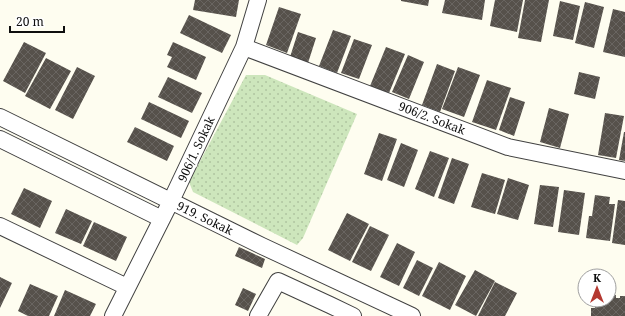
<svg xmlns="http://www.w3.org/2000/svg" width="625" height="316" viewBox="0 0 625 316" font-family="'Noto Serif',serif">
<defs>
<pattern id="park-dots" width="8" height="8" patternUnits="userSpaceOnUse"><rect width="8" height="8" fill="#cde6bc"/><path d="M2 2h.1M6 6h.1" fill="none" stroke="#afc4a0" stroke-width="1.8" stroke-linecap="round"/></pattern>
<pattern id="building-cross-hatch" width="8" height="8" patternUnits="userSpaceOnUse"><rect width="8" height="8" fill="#56514b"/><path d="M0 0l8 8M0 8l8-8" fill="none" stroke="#696561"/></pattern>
</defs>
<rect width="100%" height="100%" fill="#fefdf0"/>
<path fill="url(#park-dots)" d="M246,75H265L357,114L303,238L297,245L193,192L189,182Z"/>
<path fill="url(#building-cross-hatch)" d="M195,0H239L236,17L193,10Z
M401,0H429L428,6L401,1Z
M445,0H485L482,20L442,13Z
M495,0H523L517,32L490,26Z
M525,0H549L541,42L518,38Z
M560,1L580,6L573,40L553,36Z
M585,2L604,7L594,48L575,43Z
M279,7L301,14L287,53L266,45Z
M613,9L625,12V57L603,52Z
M189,15L231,35L222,53L180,33Z
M333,30L351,36L337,73L319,66Z
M298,32L316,38L308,63L290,57Z
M354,39L372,45L359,79L341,73Z
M24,42L46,53L25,93L3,81Z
M173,42L206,57L196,80L167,67L172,57L167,55Z
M386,47L405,54L389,93L370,86Z
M408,55L424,62L409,99L392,92Z
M46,58L71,71L50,109L25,96Z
M437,64L455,71L440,112L422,105Z
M77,67L95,76L73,119L55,110Z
M458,67L480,75L464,117L442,109Z
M579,72L600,77L595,99L574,94Z
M168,77L202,93L192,113L158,97Z
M487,80L511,88L496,130L472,122Z
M510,97L525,102L514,136L499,130Z
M149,102L189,121L181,138L141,119Z
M549,108L569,114L560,148L540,142Z
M605,113L624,116L616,158L598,155Z
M135,127L174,146L167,161L127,142Z
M624,132H625V161L619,160Z
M379,133L397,139L382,181L364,174Z
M401,143L418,150L404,187L387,180Z
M430,151L449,158L434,197L415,189Z
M452,158L469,164L454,204L438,198Z
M482,173L505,180L495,214L471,207Z
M508,178L529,185L518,220L497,214Z
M540,185L559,187L553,227L534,224Z
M24,188L52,201L40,228L11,214Z
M564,190L585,193L579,235L558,232Z
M595,195L610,197L609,204H615L610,241L586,238L589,216H592Z
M618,200L625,201V245L612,243Z
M66,209L92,221L81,244L55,233Z
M347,213L369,224L350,261L328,250Z
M94,222L127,237L116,261L83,246Z
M370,226L389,235L371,271L352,262Z
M397,243L415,252L399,286L380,277Z
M239,247L265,259L262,268L235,256Z
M417,260L433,268L419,296L403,288Z
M439,262L466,276L450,310L422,296Z
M475,270L495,281L476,316L455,305Z
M0,277L12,283L0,308Z
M495,282L517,293L505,316H478Z
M30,284L58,296L49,316H28L18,311Z
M243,288L256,294L248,311L235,305Z
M65,290L96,304L90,316H54Z
M609,295H616V298H620V296H625V316H591V308H595V300H609Z"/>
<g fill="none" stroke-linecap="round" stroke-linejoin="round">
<g stroke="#414141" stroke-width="18">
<path id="minor" d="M244,47L508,147L625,171
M0,117L262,246L412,316
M0,139L162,219
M0,226L127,287
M113,316L171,201L244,47L258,0
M258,316L278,281L330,305L353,316"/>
</g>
<use href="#minor" stroke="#fff" stroke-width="16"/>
</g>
<g text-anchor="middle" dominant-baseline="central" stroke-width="4" stroke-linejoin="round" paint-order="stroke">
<g font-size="12" fill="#0e0e0e" stroke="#fff">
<text transform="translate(432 118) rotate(21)">906/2. Sokak</text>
<text transform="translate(196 149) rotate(-65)">906/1. Sokak</text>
<text transform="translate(205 218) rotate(26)">919. Sokak</text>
</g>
</g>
<g transform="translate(597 288)"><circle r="19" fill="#ffffff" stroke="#9f9f9f"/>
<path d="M0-3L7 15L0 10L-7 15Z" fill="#b43931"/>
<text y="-6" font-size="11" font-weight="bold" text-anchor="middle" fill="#0e0e0e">K</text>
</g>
<path d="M10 26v6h54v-6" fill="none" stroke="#0e0e0e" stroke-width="2"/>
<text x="16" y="26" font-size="12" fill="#0e0e0e" stroke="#ffffff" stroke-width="3" paint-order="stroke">20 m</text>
</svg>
